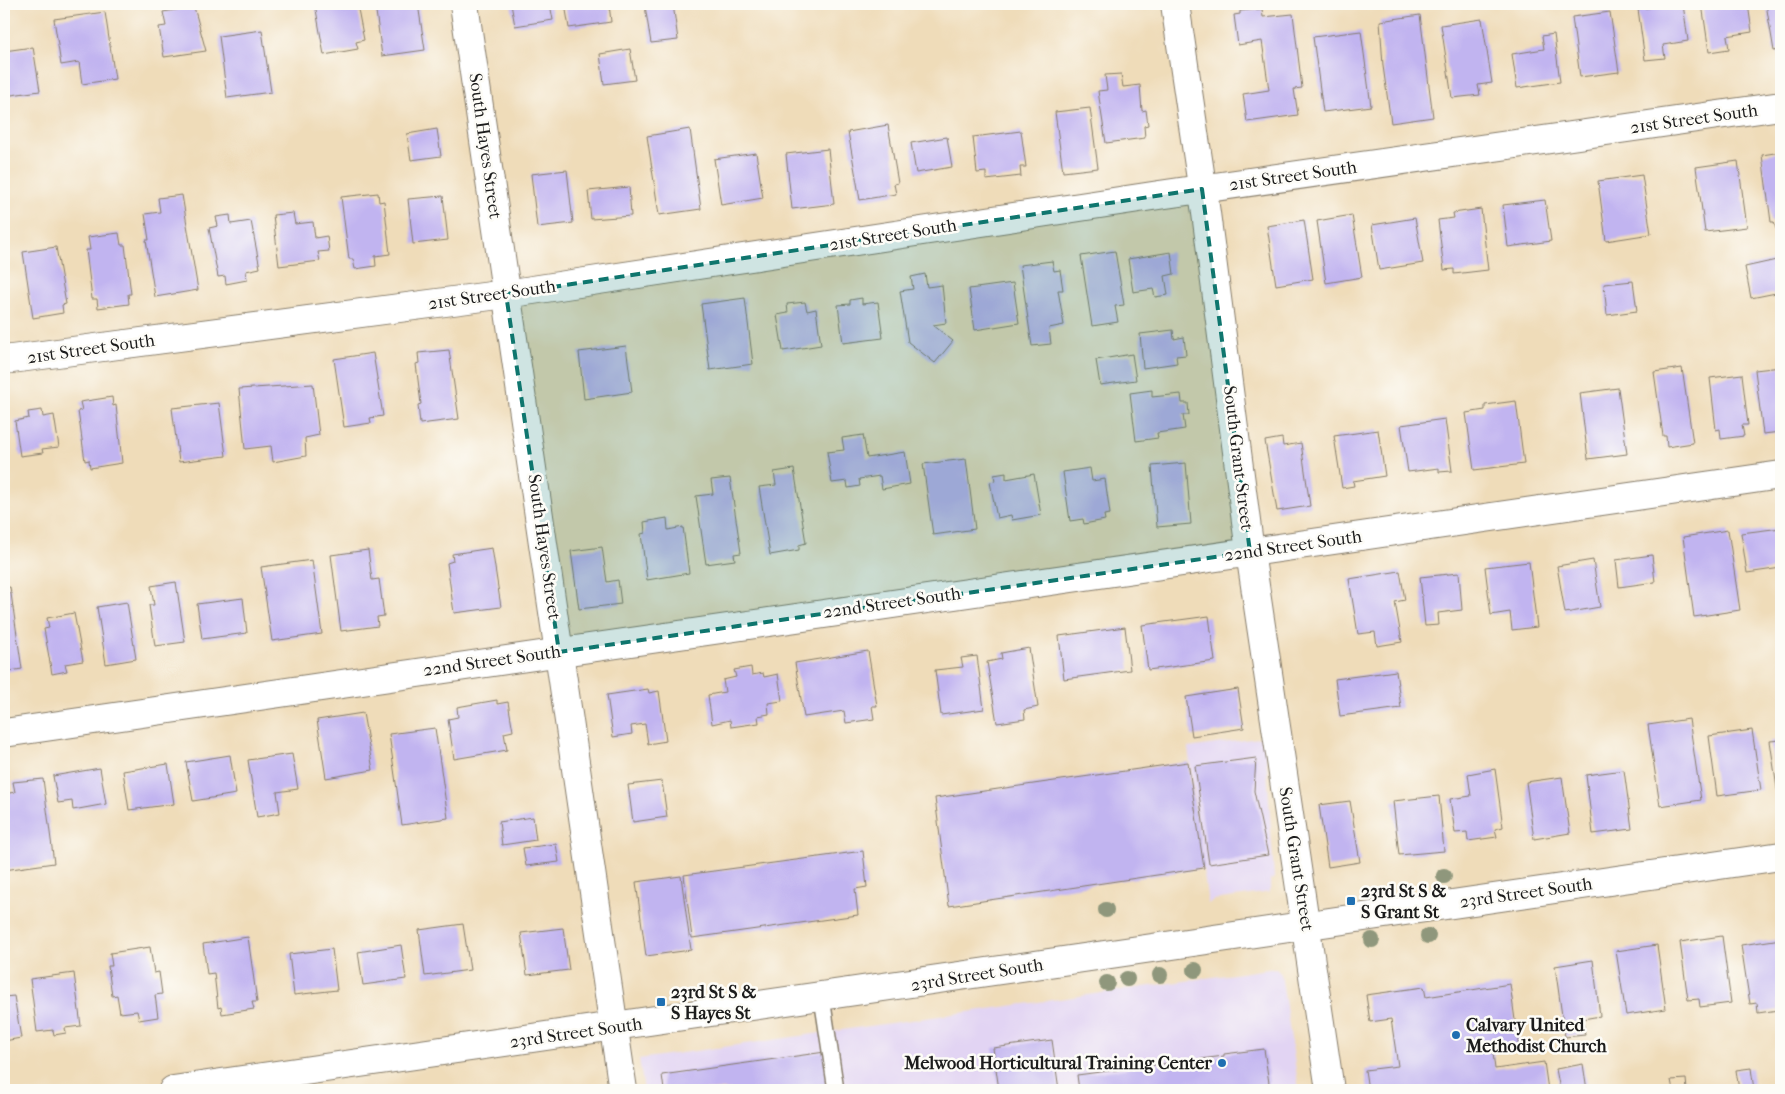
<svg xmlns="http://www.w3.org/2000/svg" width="1785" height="1094" viewBox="0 0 1785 1094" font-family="'IM FELL French Canon',serif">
<rect width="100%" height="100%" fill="#fdfcf7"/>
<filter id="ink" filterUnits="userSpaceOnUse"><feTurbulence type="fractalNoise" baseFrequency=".02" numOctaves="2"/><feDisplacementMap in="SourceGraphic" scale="10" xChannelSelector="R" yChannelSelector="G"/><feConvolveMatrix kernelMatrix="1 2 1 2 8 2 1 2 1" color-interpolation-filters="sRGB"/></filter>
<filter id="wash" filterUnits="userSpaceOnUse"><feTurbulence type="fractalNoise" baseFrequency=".0096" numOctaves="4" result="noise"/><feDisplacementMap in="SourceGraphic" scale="20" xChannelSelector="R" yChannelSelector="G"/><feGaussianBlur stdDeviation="1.12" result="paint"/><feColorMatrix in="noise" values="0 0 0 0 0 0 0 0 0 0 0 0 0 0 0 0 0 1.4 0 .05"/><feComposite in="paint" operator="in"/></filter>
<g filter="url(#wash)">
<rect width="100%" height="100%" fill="#efdcb9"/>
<path fill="#e2d4f3" d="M1265,737L1274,879L1270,880V892L1213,900L1208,904L1188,748Z
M1276,968L1281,974L1299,1090H644L639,1059Z"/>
<g id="blocks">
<path fill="#c1b4f0" d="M315,4H357L364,40L356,42L358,49L324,55Z
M375,4H418L425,50L382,56Z
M511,4H550L553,20L515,26Z
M565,4H609L611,22L569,28Z
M649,4H673L678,40L651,43L645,6Z
M1683,4L1688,41L1663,45L1665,58L1645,60L1638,9Z
M1702,4H1748L1752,32L1727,36L1729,49L1709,52Z
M1766,4H1781V57H1779L1778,50L1774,51Z
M194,7L206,51L164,57L159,27L166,26L163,12Z
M1262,9L1263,17L1293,14L1302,88L1294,89L1298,115L1247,122L1243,94L1269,90L1262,41L1238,45L1234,15L1240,14V11Z
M105,12L115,79L82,84L79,62L61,65L54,19Z
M1610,12L1619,72L1580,77L1572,17Z
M1420,15L1433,117L1391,123L1383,66L1380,21Z
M1482,19L1492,83L1478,85L1480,95L1452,98L1441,25Z
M262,30L271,92L227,98L219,36Z
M1361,31L1371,106L1323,112L1313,37Z
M1554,34L1560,82L1517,88L1512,54L1544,49L1542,36Z
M33,47L40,91L4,96V51Z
M630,49L635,80L604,84L600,54Z
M1121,74L1123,87L1140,85L1142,111L1146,110L1148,125L1144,126L1145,138L1106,143L1098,91L1107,90L1105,75Z
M1090,108L1098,168L1063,172L1055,112Z
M888,125L898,183L894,184L896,194L860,200L848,132Z
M437,129L441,156L411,160L407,134Z
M690,129L701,209L659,215L647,136Z
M1021,131L1026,167H1020L1021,176L986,180V172L977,173L973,137Z
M947,137L952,167L916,173L911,143Z
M828,149L834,204L792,209L786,154Z
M1781,152V229H1776L1774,222H1771L1762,155Z
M756,153L763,198L721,205L714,159Z
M1738,161L1747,227L1705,232L1696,167Z
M567,170L573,223L537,227L531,174Z
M1642,175L1651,234L1606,241L1598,181Z
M629,187L631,216L591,219L588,191Z
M378,193L379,202L384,201L390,254L375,256L376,266L355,269L353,259H349L341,197Z
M182,195L198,290L155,297L146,240H149L145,214L160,212L158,198Z
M443,196L448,240L413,244L408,199Z
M1545,200L1551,241L1508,247L1503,205Z
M1481,209L1488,270L1454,274V269L1444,270L1438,220L1454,218L1453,213Z
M293,213L295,224L313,222L315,238L327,236L329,251L318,252L320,261L279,266L273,215Z
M230,215L231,224L251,221L260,268L246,271L247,280L226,284L225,276L218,277L209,228L218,226L216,217Z
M1352,215L1362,277L1326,283L1317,221Z
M1415,218L1423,263L1379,270L1372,225Z
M1304,220L1313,279L1276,285L1267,226Z
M119,233L121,245H125L131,294H128L129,304L98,308L97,299H92L86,250H90L88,237Z
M56,247L66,304L62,305L63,313L33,318L23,252Z
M1115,251L1124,305L1115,306L1118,322L1092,326L1081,256Z
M1171,252L1174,274L1165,276L1168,295L1155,297L1153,289L1133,292L1128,259Z
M1781,259V292L1751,298L1745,267Z
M1052,261L1054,271L1060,270L1063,290H1058L1064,325L1049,328L1051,344L1032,346L1020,265Z
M925,274L927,287L942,285L946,323L933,325L953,341L935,363L908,342L900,291L913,289L911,277Z
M1633,281L1637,311L1607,315L1604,284Z
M1013,283L1019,323L975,330L969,289Z
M745,298L753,364L710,370L701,304Z
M862,298V304L878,302L883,338L843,343L838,305L850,304V300Z
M805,302L807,311L816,309L821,345L783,351L777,315L788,313L787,304Z
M1173,330L1174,339L1184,337L1186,355L1176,356L1177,363L1143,368L1140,334Z
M626,346L632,392L584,399L579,352Z
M449,350L459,419L420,424L418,405L421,404L416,364L419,363L418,353Z
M373,353L383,416L370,418L371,423L344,427L334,359Z
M1132,354L1136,380L1100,385L1096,360Z
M1781,367V432L1763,434L1755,370Z
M1682,368L1693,443L1667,447L1666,436H1663L1654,372Z
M1742,374L1748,425H1742L1744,436L1721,439L1720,429L1716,430L1710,378Z
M313,384L319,435L305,438L306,456L273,462L271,446L245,449L239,389Z
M1618,388L1627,454L1588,459L1580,393Z
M1152,390V397L1181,394L1182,403H1188L1189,415H1183L1185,429L1157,433L1158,438L1136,441L1130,393Z
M112,397L113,406L116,405L122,463L90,468L89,460L85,461L78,411L82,410L80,402Z
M1516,401L1524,464L1474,470L1466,413L1485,410V405Z
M219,403L226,456L179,462L172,408Z
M42,410L43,417L54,415L59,447L42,449L43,453L20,456L15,421L29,418L28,412Z
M1445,419L1452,471L1439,472V468L1408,472L1401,425Z
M1378,430L1385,476L1353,481L1354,486L1342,488L1334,436Z
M863,435L867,458L905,452L910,484L882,489L880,476L859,479L860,486L848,488L847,481L832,483L827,452L844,450L842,438Z
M1282,438L1283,446L1301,443L1310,506L1277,511L1265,441Z
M966,459L975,529L933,535L923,464Z
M1186,463L1191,524L1157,527L1152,466Z
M1090,468L1092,481L1105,479L1110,514L1104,515L1105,520L1084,524L1083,519L1070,521L1063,472Z
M794,469L806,543L799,545V550L770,555L759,487L776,485L774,472Z
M1006,473V479L1034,474L1041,515L1012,520L1011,515L997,518L990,482L995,481L994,475Z
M730,478L741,553L734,554L735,560L706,564L696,496L713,494L711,480Z
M667,518L668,530L683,527L689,573L647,580L641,534L645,533L644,522Z
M1781,528V568L1747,573L1741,533Z
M1728,530L1740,610L1694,617L1683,537Z
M602,547L607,582L618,580L621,604L579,609L571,551Z
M492,548L501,607L454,613L447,563L453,561L452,554Z
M368,550L372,580L379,579L384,616L377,617L378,626L341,631L331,555Z
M1652,555L1655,582L1619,587L1616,560Z
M312,560L322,634L272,641L261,567Z
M1593,560L1600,607L1565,613L1557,566Z
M1529,562L1537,627L1512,630L1510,612L1491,615L1485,567Z
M1400,571L1405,600L1395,602L1402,642L1377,646L1375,632L1358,634L1349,579Z
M1459,573L1462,610L1438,613L1439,625L1425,626L1420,577Z
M176,582L185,642L155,646L149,605H154L151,586Z
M10,587L22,669L4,672V588Z
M243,598L247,633L202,639L197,604Z
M127,602L136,659L106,664L97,607Z
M74,613L83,661L65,664L67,671L52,674L44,629L49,628L47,618Z
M1209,616L1215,661L1148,670L1142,625Z
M1125,627L1130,670L1064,679L1059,636Z
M1029,648L1038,707L1024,710L1025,719L997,723L987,662L1002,659L1001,653Z
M868,651L877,706H872L874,719L846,723L844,711L804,717L795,663Z
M977,656L984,709L941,715L935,670L963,667L961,658Z
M751,667L752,675L763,673L764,677L778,674L782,701L768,703L769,714L758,716L759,723L731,727L730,720L712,724L708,695L725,692L723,680L736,677L734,670Z
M1396,671L1401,708L1340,716L1335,679Z
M648,689L649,693L659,691L666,741L648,744L645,724L631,726L632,734L613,737L607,695Z
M1238,689L1244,728L1192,736L1186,697Z
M497,700V704L508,702L513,731L504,733L507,750L454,759L448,719L458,717L457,707Z
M363,713L373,770L326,778L317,720Z
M1689,719L1701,800L1660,806L1648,725Z
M435,728L448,818L402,825L389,734Z
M1752,730L1761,790L1717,796L1709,736Z
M1781,740V795H1778L1770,741Z
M292,754L298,789L277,792L280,813L257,817L248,760Z
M230,755L236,794L193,801L186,762Z
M1256,758L1254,791L1268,855L1209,864L1195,766Z
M1188,762L1204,868L949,906L935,798Z
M168,764L174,804L129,810L123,771Z
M100,768L106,804L73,810L72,801L58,803L53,776Z
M1495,769L1503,827L1495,829L1497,837L1468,841L1467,832L1455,833L1450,799L1471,796L1468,774Z
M1624,770L1632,829L1593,834L1586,775Z
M1562,777L1570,833L1534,839L1526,782Z
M43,779L54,863L4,870V794L15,792L13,782Z
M662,781L667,817L633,822L628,785Z
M1439,796L1444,851L1399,855L1393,801Z
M1350,801L1360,862L1328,867L1319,805Z
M533,817L536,840L502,845L499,822Z
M556,844L559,862L526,866L523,848Z
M863,851L867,887L855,889L858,915L692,938L684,875Z
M681,876L691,950L646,956L636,882Z
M463,924L470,970L425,976L419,930Z
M563,928L569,970L527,975L521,933Z
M1722,936L1731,1003L1700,1007L1699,999L1688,1000L1680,942Z
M248,937L257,1002H252L254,1009L222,1014L221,1007L218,1008L214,973L207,974L203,944Z
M1781,939V1000H1777L1778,1010L1758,1013L1757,1003L1750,1004L1741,945Z
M401,945L406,979L363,985L358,952Z
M1657,945L1666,1009L1626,1015L1616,951Z
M150,947L154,973L159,972L162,994L155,995L158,1017L139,1020L137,1011L120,1013L117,995L112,996L108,966H112L110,953Z
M332,949L337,990L294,995L289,954Z
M1593,960L1600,1016L1583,1019L1585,1035L1565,1037L1555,966Z
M74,973L81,1026L65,1028L66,1033L54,1035L53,1030L37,1032L30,979Z
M1510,984L1519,1049L1493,1053L1495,1069L1544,1062L1548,1090H1368L1365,1070L1398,1066L1391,1019L1370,1022L1366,995L1424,987L1426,997Z
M14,996L21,1038L4,1041V997Z
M1052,1040L1059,1090H999L993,1048Z
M1264,1049L1270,1090H1079L1077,1075L1224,1056V1054Z
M825,1052L830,1090H664L662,1075Z
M1583,1064L1587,1090H1560L1556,1069Z
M1751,1068L1754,1090H1739L1736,1070Z
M1686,1079L1687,1090H1673L1671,1080Z"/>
</g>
</g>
<g filter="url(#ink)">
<use href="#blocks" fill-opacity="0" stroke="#867c6a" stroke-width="1"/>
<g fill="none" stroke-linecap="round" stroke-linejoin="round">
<g stroke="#867c6a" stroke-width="18">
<path id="service" d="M822,998L836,1090"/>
</g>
<g stroke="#867c6a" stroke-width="30">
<path id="minor" d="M464,4L623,1090
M1175,4L1206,213L1250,552L1330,1090
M4,360L506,294L1159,195L1781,106
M4,733L1781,475"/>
</g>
<g stroke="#867c6a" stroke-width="30">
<path id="tertiary" d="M173,1090C709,1015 1245,933 1781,856"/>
</g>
<use href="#service" stroke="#fff" stroke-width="15"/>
<use href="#minor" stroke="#fff" stroke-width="28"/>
<use href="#tertiary" stroke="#fff" stroke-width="28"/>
</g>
<g fill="#8f977b">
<circle cx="1444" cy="876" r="8"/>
<circle cx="1106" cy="910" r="8"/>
<circle cx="1428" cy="936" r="8"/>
<circle cx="1372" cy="940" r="8"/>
<circle cx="1195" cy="970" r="8"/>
<circle cx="1160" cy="975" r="8"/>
<circle cx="1127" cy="979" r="8"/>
<circle cx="1107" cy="983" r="8"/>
</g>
</g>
<path fill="#0f766e" fill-opacity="0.2" stroke="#0f766e" stroke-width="4" stroke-dasharray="10 6" stroke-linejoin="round" d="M1202,189L1250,552L559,652L506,294Z"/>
<g fill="#1f6fb2" stroke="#fdfcf7" stroke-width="2">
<rect x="1346" y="896" width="10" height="10" rx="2.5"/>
<rect x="656" y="997" width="10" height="10" rx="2.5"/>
<circle cx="1456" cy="1035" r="5"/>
<circle cx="1222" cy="1063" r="5"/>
</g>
<g text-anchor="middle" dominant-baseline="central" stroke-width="5" stroke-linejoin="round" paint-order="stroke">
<g font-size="18" fill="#1c1c1c" stroke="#fdfcf7">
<text transform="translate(1694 119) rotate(-8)">21st Street South</text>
<text transform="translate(485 146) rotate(82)">South Hayes Street</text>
<text transform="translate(1293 176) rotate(-8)">21st Street South</text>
<text transform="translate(893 235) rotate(-9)">21st Street South</text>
<text transform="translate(492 295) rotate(-8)">21st Street South</text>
<text transform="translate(91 349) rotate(-8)">21st Street South</text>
<text transform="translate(1238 458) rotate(83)">South Grant Street</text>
<text transform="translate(1293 546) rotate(-8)">22nd Street South</text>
<text transform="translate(544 547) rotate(82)">South Hayes Street</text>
<text transform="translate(892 603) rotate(-8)">22nd Street South</text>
<text transform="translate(492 661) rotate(-8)">22nd Street South</text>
<text transform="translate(1296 859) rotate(81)">South Grant Street</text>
<text transform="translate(1526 893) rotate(-8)">23rd Street South</text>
<text transform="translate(977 975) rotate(-9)">23rd Street South</text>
<text transform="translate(576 1033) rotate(-8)">23rd Street South</text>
</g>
<g font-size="18" font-weight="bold" fill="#1c1c1c" stroke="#fdfcf7" text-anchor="start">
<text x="1361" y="891">23rd St S &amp;<tspan x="1361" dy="21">S Grant St</tspan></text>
<text x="671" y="992">23rd St S &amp;<tspan x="671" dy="21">S Hayes St</tspan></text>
<text x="1466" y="1025">Calvary United<tspan x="1466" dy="21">Methodist Church</tspan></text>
<text x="1212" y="1063" text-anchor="end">Melwood Horticultural Training Center</text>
</g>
</g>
<rect width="1785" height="1094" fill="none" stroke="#fdfcf7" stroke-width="20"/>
</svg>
